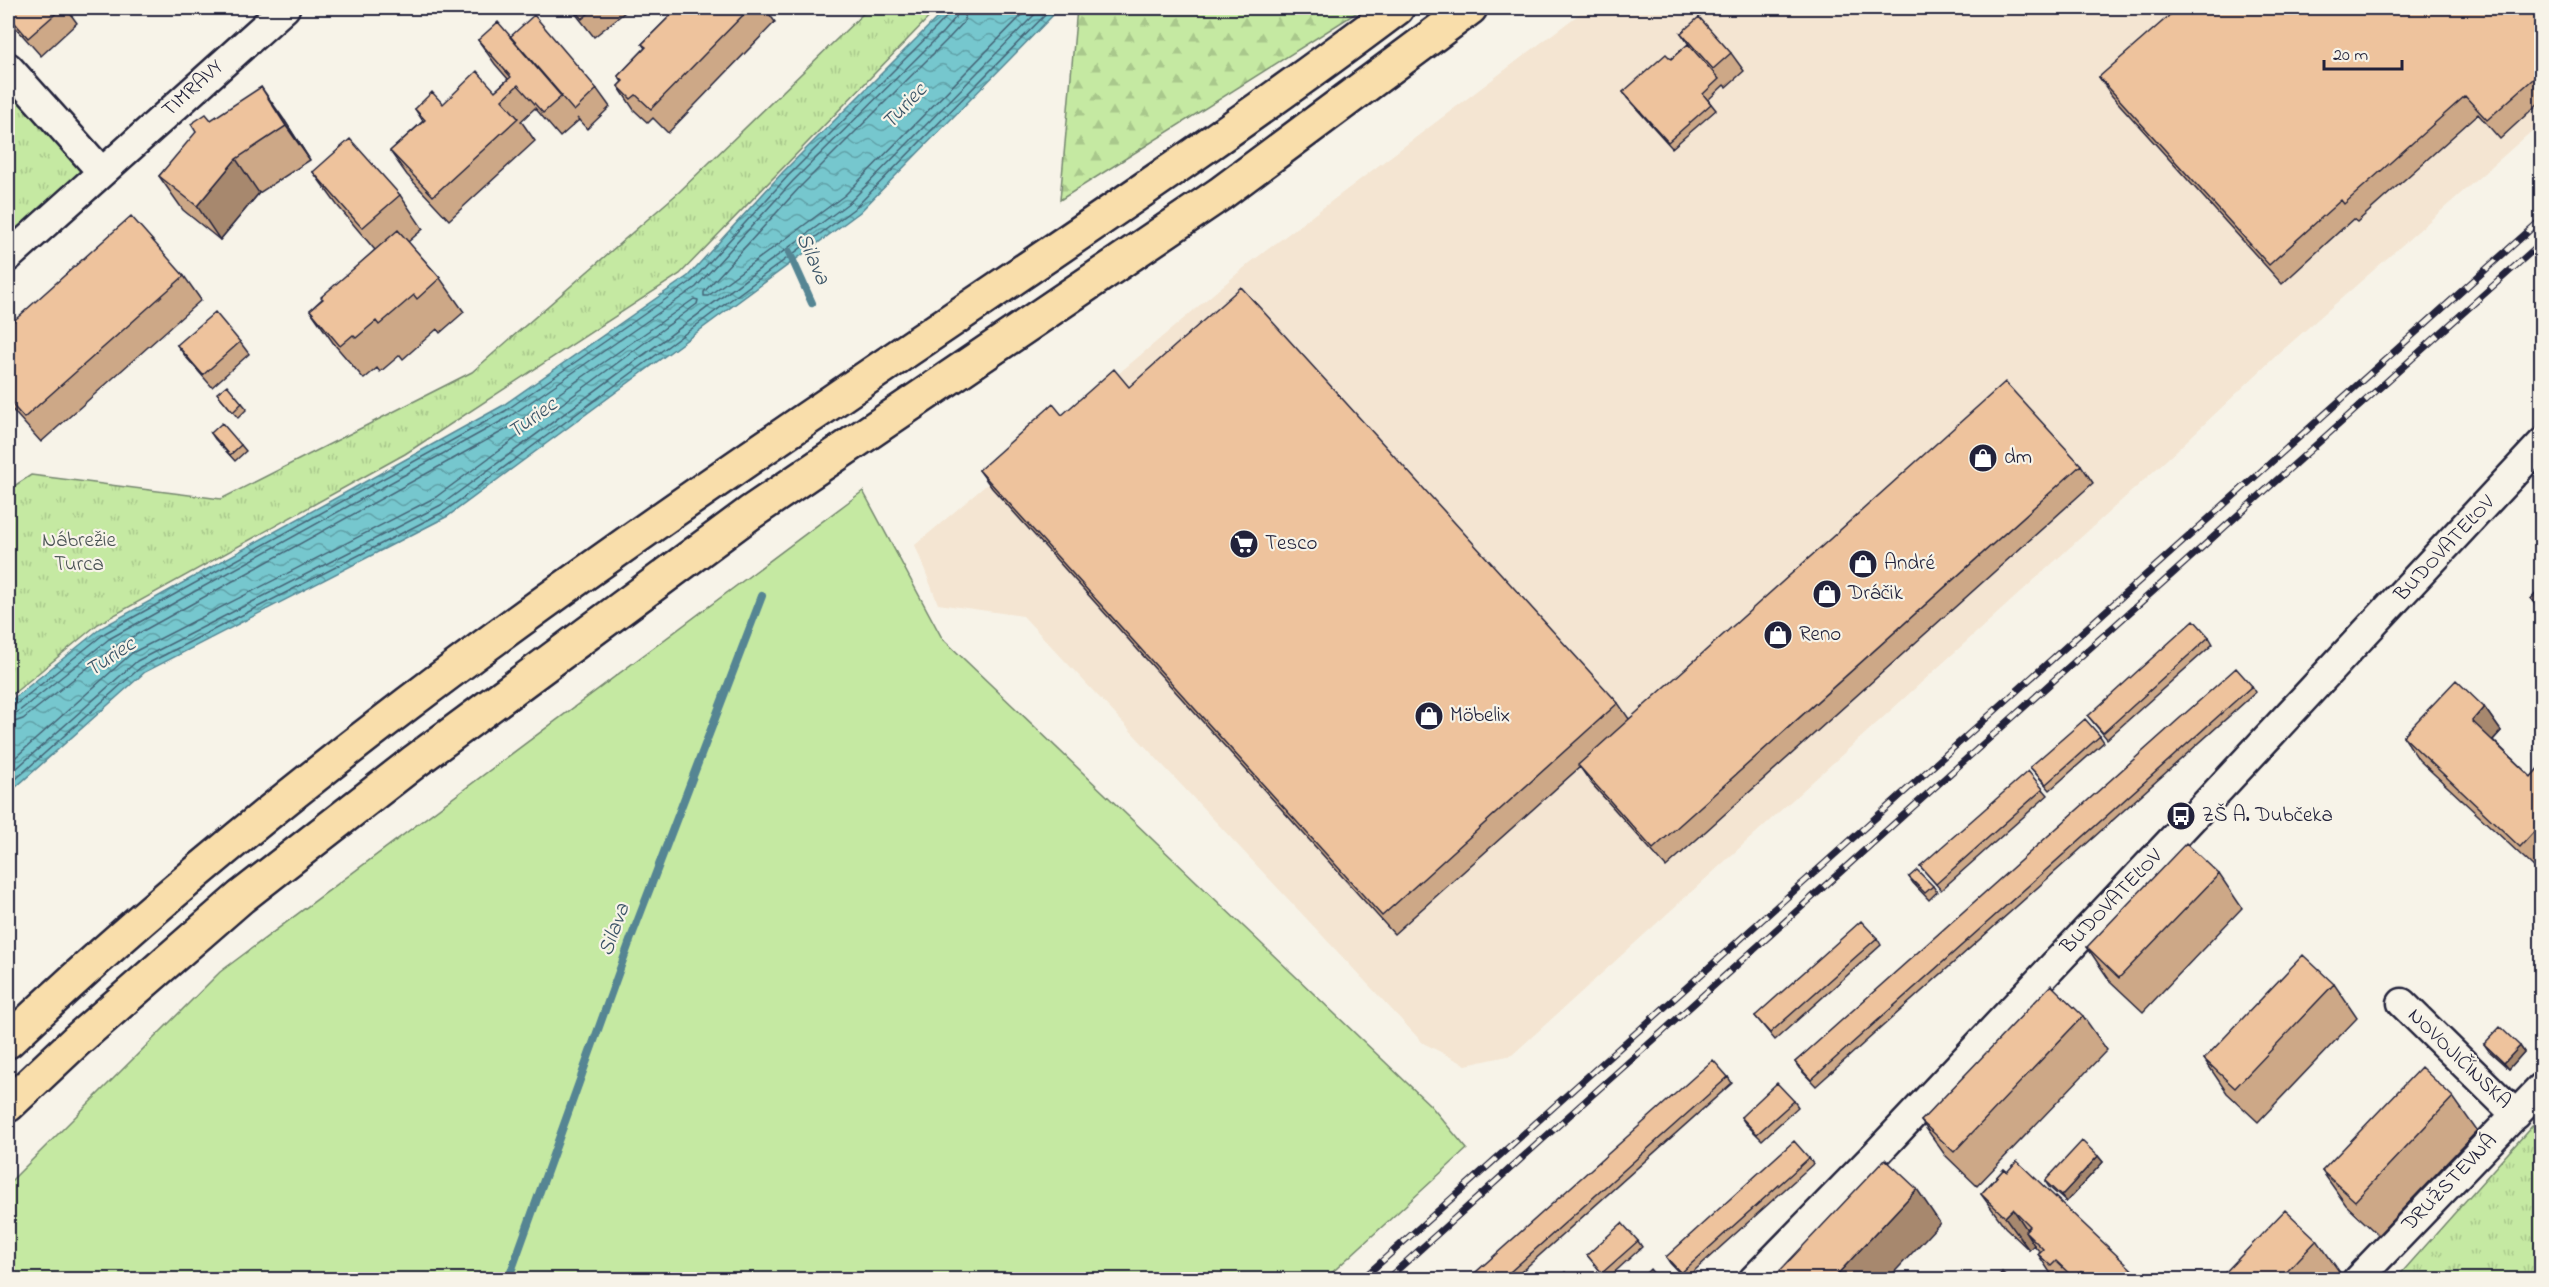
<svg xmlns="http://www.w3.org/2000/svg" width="2549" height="1287" viewBox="0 0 2549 1287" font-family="'Indie Flower',sans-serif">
<defs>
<pattern id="forest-firs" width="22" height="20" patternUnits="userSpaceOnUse" patternTransform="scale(1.5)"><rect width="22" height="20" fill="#c5e9a2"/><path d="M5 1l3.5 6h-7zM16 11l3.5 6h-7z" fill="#a9c88c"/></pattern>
<pattern id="park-tufts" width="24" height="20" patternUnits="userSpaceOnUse" patternTransform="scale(1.5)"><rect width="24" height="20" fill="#c5e9a2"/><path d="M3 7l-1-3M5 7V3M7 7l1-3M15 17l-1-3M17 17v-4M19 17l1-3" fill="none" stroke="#a9c88c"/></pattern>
<pattern id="water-waves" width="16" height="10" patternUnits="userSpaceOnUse" patternTransform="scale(1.5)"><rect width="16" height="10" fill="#76c7ce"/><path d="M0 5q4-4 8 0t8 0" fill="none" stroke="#60a1a8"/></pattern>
</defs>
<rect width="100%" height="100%" fill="#f7f3e8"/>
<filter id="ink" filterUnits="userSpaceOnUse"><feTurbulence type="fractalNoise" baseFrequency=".0167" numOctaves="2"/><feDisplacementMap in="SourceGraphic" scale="12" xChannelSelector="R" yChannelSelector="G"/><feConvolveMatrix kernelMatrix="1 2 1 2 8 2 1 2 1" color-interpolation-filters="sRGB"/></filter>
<g filter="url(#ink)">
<path fill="#f4e5d2" d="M1587,8H2541V123L2277,355L2177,450L1512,1055L1466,1065L1423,1043L1023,616L938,604L915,545L1251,262Z"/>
<path fill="#c5e9a2" stroke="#74866e" stroke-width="1.5" d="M863,491L942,638L1430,1105L1467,1149L1325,1279H8V1184L220,972Z"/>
<path fill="url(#forest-firs)" stroke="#74866e" stroke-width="1.5" d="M1077,8H1364L1060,200Z"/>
<path fill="url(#park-tufts)" stroke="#74866e" stroke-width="1.5" d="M869,8H938L680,274L405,454L98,624L8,698V490L31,475L221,499L472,372L679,192Z
M8,67L101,171L8,257Z
M2541,1116V1279H2396Z"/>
<path fill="url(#water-waves)" stroke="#548593" stroke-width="1.5" d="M947,8H1060L860,212L448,516L145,672L8,794V703L101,628L502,406L688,276L783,172Z"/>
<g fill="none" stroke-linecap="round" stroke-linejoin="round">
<path stroke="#446476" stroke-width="1.5" d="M967,8L964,22L949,38L800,187L704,292V296H708L845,195L1029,8
M8,707L14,706L105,633L505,411L692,281L788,176L937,27L950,13L951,8
M8,715L18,712L109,639L509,417L696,287L793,181L943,32L956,17L958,8
M8,724L23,719L114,647L514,425L694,299L698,300L697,304L436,497L132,653L8,764
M8,776L137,661L441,505L850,202L1041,8
M8,786L141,667L445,511L855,208L1052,8"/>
<path stroke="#548593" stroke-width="8" d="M789,252L812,303
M508,1280L631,938L762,596"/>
<g stroke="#22223b" stroke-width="33">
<path id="minor" d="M8,67L101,171
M8,257L285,8
M2402,1003L2516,1115
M1753,1280L1876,1154L2199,811L2542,443
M2357,1280L2542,1087"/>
</g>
<g stroke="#22223b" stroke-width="38">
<path id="major" d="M8,1041C260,801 545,596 833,401C1022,271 1214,146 1397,8
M8,1105L76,1041L241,897L414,762L750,513L1220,194L1470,8"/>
</g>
<use href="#minor" stroke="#f7f3e8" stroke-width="28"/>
<use href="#major" stroke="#f9deab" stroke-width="33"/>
<g stroke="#22223b" stroke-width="7">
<path id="rail" d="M1361,1280L2542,219
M1386,1280L2542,242"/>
</g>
<use href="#rail" stroke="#f7f3e8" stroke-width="4.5" stroke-dasharray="14" stroke-linecap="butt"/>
</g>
<path fill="#cda887" stroke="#22223b" stroke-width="1.5" d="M8,8H66L77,23L41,56L8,19Z
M445,8H460L452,15Z
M571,8H630L594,37Z
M678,8H765L775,22L668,133L653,118L648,123L634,110L618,86L622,82L618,76L645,48L642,44Z
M2541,8V101L2500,139L2478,114L2357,222L2353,219L2282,284L2112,96L2099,77Z
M1681,33L1731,53L1744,71L1726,87L1724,85L1708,100L1716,110L1672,148L1627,98L1623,92L1690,46Z
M510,37L597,89L610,107L587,129L577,118L579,120L560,137L535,108L521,121L535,141L449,220L407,175L390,151L423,121L415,109L443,104L495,91L508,79L495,64L478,40Z
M211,120L285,121L310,160L259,193L220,240L183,210L159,176Z
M313,172L400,195L423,229L408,242L440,278L464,312L440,333L437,329L403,359L400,355L380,372L377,368L364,379L334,344L310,310L375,250L337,205Z
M184,276L201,300L41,442L8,405V326Z
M240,342L249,354L212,387L186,357L177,345Z
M1129,387L1618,703L1629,719L2081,465L2093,483L1666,867L1591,783L1580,767L1394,934L992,488L979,470L1062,415Z
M217,393L242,403L247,409L238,418Z
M211,433L241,445L246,451L235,461L215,439Z
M2541,588V613L2531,599Z
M2209,637L2213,644L2107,739L2088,716Z
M2252,686L2256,692L1816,1086L1799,1068L1795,1062Z
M2484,707L2501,731L2493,740L2531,777L2541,765V866L2537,870L2419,760L2403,736Z
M2100,736L2104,742L2050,790L2030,767Z
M2043,789L2048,795L1941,890L1920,866Z
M2219,874L2242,908L2143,1012L2110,981L2087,947Z
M1909,877L1933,886L1937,892L1929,900L1913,883Z
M1877,938L1881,945L1775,1040L1755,1016Z
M2334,984L2357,1018L2258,1122L2227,1093L2204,1059Z
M2083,1016L2107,1050L1977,1186L1945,1155L1921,1121Z
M2484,1044L2520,1046L2524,1052L2509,1069L2489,1051Z
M1728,1077L1732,1083L1512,1280H1467Z
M2453,1097L2477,1131L2378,1235L2346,1205L2322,1171Z
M1794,1101L1798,1107L1762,1140L1745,1123L1741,1117Z
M2098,1156L2103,1162L2066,1202L2049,1187L2045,1181Z
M1809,1158L1813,1164L1685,1279L1670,1263L1666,1257Z
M2004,1169L2143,1280H2055L2038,1254L2040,1252L2034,1245L2029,1250L2005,1227L1981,1194Z
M2317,1240L2341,1274L2335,1280H2218Z
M1638,1241L1642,1247L1607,1279L1587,1255Z"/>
<path fill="#a7886e" stroke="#22223b" stroke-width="1.5" d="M261,87L285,121L310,160L286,126Z
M236,159L259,193L220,240L197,206Z
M2484,707L2501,731L2489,744L2472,721Z
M2520,1046L2524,1052L2509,1069L2504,1063Z
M2098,1156L2103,1162L2066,1202L2061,1196Z
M1917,1189L1940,1223L1887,1280H1832Z
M2013,1209L2034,1240L2025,1231L2034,1245L2029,1250L2005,1217Z
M2081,1272L2086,1280H2075V1279Z"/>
<path fill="#eec39d" stroke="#22223b" stroke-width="1.5" d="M8,8H62L28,38L8,15Z
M573,8H595L582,19Z
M678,8H750L651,109L636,95L631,99L618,86L623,81L618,76L646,47L642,44Z
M2178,8H2541V72L2487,120L2465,96L2344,204L2341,200L2269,265L2099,77Z
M534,15L597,89L574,111L510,37Z
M1699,17L1731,53L1713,69L1681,33Z
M498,22L562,96L543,113L518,85L502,100L518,118L433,196L390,151L425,120L415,109L432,92L443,104L477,71L495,91L511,77L478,40Z
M1688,44L1719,79L1703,94L1711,104L1668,142L1623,92L1666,54L1671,59Z
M261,87L286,126L236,159L197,206L159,176L196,132L191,124L206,114L211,120Z
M350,139L400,195L362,228L313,172Z
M131,216L184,276L24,418L8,400V326Z
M398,230L440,278L417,299L414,295L379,325L376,321L356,338L353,335L340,346L310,310L323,299L321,297Z
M1241,287L1618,703L1382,916L979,470L1053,404L1062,415L1114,369L1129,387Z
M215,312L240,342L203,375L177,345Z
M2005,382L2081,465L1653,849L1578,765Z
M227,385L242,403L233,412L217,393Z
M222,423L241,445L230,455L211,433Z
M2541,588V608L2531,599Z
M2194,620L2209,637L2103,733L2088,716Z
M2236,668L2252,686L1811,1080L1795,1062Z
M2456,680L2484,707L2472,721L2531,777L2541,765V824L2520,847L2403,736Z
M2085,719L2100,736L2046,784L2030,767Z
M2028,771L2043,789L1936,884L1920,866Z
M2186,843L2219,874L2119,978L2087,947Z
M1917,870L1933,886L1925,893L1909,877Z
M1861,921L1877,938L1770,1033L1755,1016Z
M2303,955L2334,984L2235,1088L2204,1059Z
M2051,985L2083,1016L1954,1152L1921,1121Z
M2500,1027L2520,1046L2504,1063L2484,1044Z
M1713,1060L1728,1077L1501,1280H1467Z
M2421,1067L2453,1097L2355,1201L2322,1171Z
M1777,1083L1794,1101L1757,1134L1741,1117Z
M1794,1141L1809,1158L1681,1273L1666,1257Z
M2082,1141L2098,1156L2061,1196L2045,1181Z
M1885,1159L1917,1189L1832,1280H1771Z
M2017,1161L2143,1280H2088L2081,1272L2075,1279L2056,1261L2051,1266L2038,1254L2043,1249L2025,1231L2030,1226L2013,1209L2005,1217L1981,1194L2004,1169L2007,1172Z
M2285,1210L2317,1240L2279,1280H2218Z
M1622,1223L1638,1241L1602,1273L1587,1255Z
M1650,1269L1659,1280H1641L1640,1279Z
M1565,1272L1573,1280H1557Z
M2002,1272L2011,1280H1995Z"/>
</g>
<defs>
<g id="shop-disc" transform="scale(1.5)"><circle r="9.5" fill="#22223b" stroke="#f7f3e8"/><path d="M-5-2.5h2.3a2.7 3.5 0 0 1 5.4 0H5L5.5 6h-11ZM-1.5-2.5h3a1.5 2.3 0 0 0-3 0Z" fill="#fff"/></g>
<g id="supermarket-disc" transform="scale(1.5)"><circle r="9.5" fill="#22223b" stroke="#f7f3e8"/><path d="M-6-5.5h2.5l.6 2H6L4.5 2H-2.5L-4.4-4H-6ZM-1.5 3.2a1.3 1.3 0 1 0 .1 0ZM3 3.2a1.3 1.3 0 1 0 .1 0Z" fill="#fff"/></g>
<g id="bus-disc" transform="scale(1.5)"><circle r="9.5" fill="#22223b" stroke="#f7f3e8"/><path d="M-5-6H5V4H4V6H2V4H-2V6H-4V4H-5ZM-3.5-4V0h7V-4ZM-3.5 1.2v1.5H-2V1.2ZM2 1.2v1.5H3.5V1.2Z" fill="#fff"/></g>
</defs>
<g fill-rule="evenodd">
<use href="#shop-disc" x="1983" y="458"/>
<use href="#supermarket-disc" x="1244" y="544"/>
<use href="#shop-disc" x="1863" y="564"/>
<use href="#shop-disc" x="1827" y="594"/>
<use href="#shop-disc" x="1778" y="635"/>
<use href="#shop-disc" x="1429" y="716"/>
<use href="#bus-disc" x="2181" y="816"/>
</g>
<g text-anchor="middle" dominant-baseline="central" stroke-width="4.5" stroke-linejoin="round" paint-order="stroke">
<g font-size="21" fill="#22223b" stroke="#f7f3e8">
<text transform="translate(193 89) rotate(-42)">TIMRAVY</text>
<text transform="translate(2445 549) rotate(-47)">BUDOVATEĽOV</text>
<text transform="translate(2112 902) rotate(-46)">BUDOVATEĽOV</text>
<text transform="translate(2459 1059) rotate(44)">NOVOJIČÍNSKA</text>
<text transform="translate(2450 1183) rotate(-46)">DRUŽSTEVNÁ</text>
</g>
<g font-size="21" fill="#22223b" stroke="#f7f3e8" text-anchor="start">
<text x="2004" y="458">dm</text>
<text x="1265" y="544">Tesco</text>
<text x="1884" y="564">André</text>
<text x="1848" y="594">Dráčik</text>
<text x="1799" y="635">Reno</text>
<text x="1450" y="716">Möbelix</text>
<text x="2202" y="816">ZŠ A. Dubčeka</text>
</g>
<g font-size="21" fill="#4b5455" stroke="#f7f3e8">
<text x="79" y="541">Nábrežie<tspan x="79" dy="24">Turca</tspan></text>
</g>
<g font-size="22" font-style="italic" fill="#3b5467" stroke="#f7f3e8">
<text transform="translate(905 107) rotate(-47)">Turiec</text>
<text transform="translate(812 259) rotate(66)">Silava</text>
<text transform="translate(533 419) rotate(-36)">Turiec</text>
<text transform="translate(111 658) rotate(-34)">Turiec</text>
<text transform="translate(615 930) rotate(-70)">Silava</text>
</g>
</g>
<rect width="2549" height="1287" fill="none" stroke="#f7f3e8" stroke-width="30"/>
<rect x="15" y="15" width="2519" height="1257" fill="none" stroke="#22223b" stroke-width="2" filter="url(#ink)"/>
<path d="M2324 60v9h78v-9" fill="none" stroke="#22223b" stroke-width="3"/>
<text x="2333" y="60" font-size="18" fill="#22223b" stroke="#f7f3e8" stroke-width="4.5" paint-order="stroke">20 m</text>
</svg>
